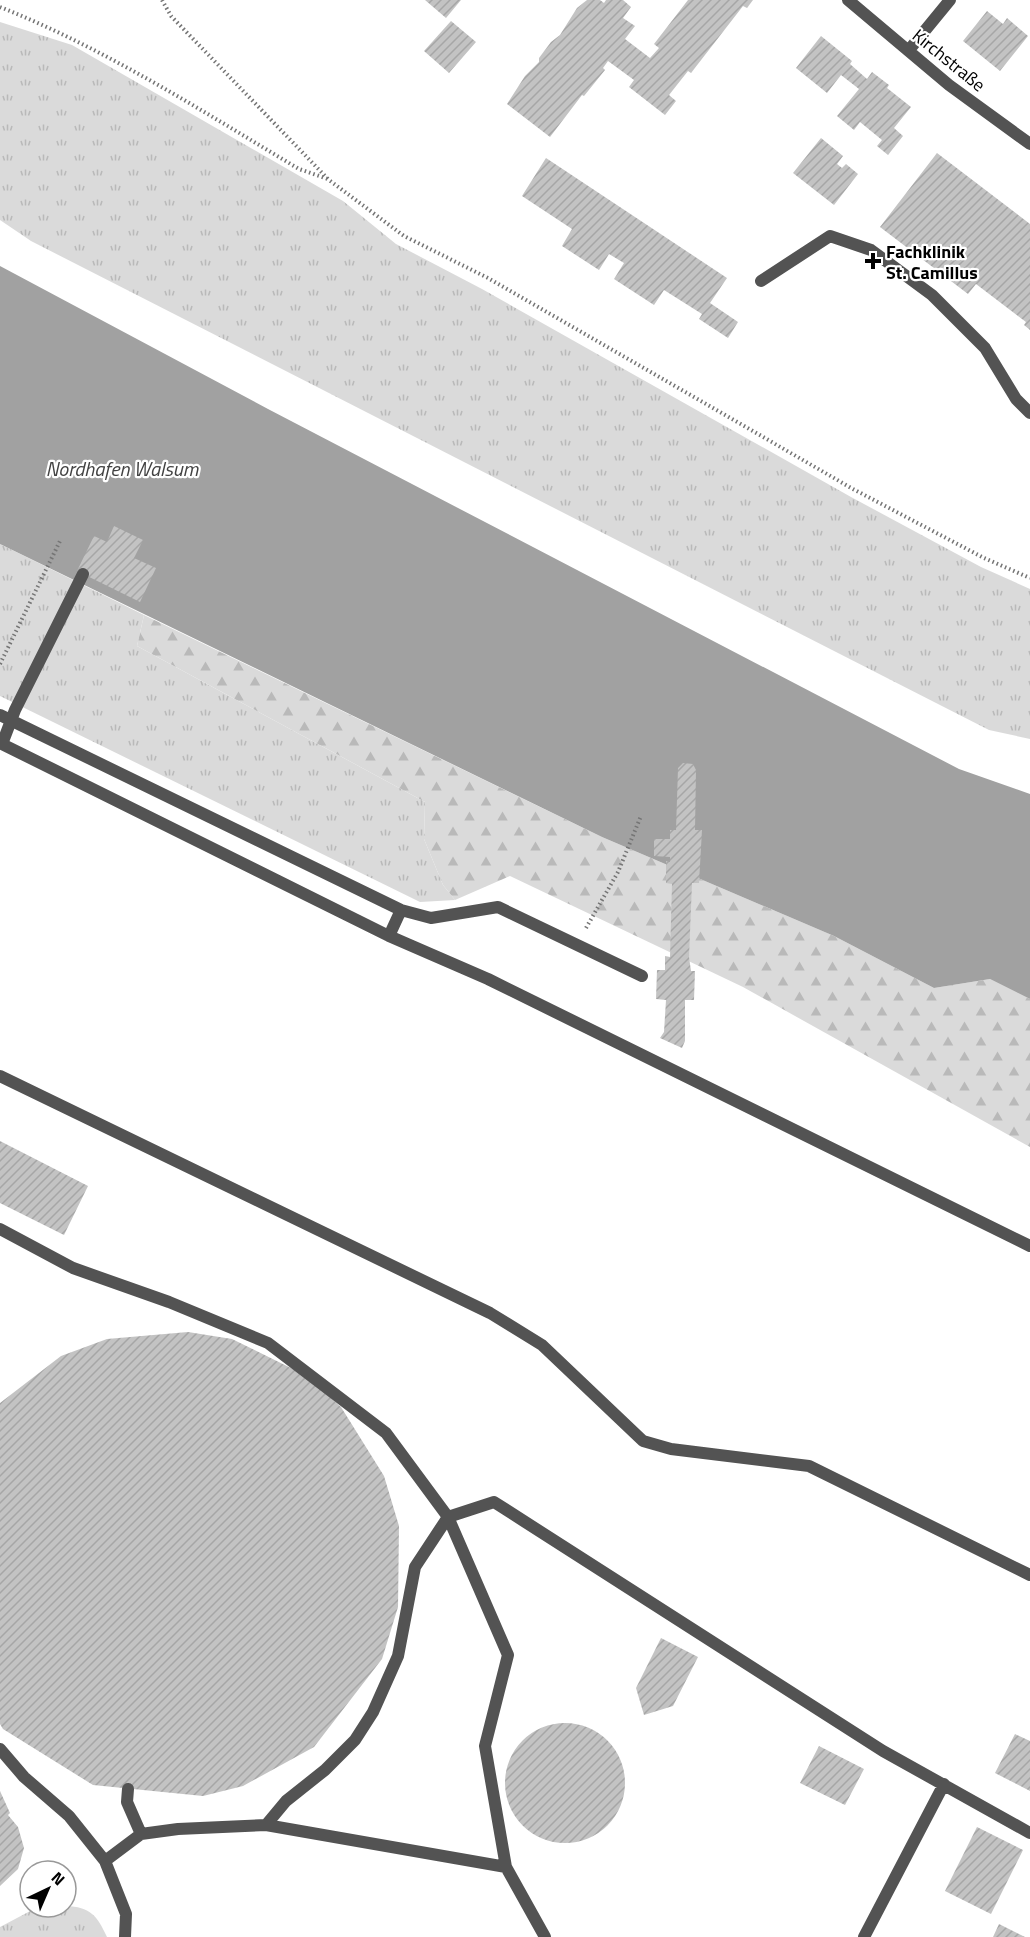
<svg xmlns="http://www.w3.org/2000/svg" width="1030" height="1937" viewBox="0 0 1030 1937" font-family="'Titillium Web',sans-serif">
<defs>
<pattern id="grass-tufts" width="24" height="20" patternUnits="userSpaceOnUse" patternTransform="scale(1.5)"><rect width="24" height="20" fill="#dadada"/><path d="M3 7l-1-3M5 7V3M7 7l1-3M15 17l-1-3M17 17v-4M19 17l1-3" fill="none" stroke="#b9b9b9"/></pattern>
<pattern id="forest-firs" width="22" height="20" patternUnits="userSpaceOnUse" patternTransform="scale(1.5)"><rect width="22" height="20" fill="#dadada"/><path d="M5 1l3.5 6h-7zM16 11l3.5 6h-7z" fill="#b9b9b9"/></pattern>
<pattern id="building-hatch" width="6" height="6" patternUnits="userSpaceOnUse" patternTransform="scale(1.5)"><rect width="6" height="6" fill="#c3c3c3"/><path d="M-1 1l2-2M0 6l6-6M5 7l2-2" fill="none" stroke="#a6a6a6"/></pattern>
</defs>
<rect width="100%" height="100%" fill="#fff"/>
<path fill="url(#grass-tufts)" d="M0,22L72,45L343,201L396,244L482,289L851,497L981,567L1030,589V739L989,730L31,241L0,220Z
M0,544L144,615L137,646L425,802L424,839L443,885L455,900L420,902L0,696Z
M66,1906C90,1907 97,1915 107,1937H0V1927L34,1909L38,1916Z"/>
<path fill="url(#forest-firs)" d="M144,615L602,837L834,936L934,988L990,979L1030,999V1147L743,987L510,876L455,900L443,885L424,839L425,802L137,646Z"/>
<path fill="#a1a1a1" d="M0,266L268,409L959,769L1030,794V999L990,979L934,988L834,936L602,837L0,544Z"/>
<path fill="url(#building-hatch)" d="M425,0H461L446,18Z
M587,0H600L604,3L606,0H623L631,7L623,18L635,26L625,39L650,58L659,48L654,44L688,0H753L747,8L743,6L691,73L688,71L669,95L676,101L665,115L629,87L634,80L608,61L603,68L605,70L584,96L582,95L550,137L507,104L525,76L539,62V58L551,42L560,35L577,8Z
M987,11L1003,24L1007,18L1028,36L1000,71L963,41Z
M451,21L476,42L449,73L424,51Z
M821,36L852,61L850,64L867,79L872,72L889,85L887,88L911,107L894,128L903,136L888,155L877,146L882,140L860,122L854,130L837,116L859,89L841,75L827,93L796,68Z
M821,138L843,156L837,164L842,168L846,164L858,174L834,205L793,173Z
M937,153L1030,224V330L1024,325L1026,322L976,284L968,294L880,227Z
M546,158L727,278L710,303L738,322L728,338L699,319L702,314L664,290L654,305L614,279L624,263L609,254L599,270L562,246L572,229L522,196Z
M114,526L143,540L134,558L156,568L140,602L77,571L94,536L107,542Z
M683,763L693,764L696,770L695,830H702L699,883H692L689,957L691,971H695L694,1000H685V1041L682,1048L660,1038L664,1032L666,1000L656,999L657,970H665V956L670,957L672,884L666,883V861L670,862V857L654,856V839H670V830H676L678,768Z
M0,1141L88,1186L64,1235L0,1203Z
M188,1332L232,1339L305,1375L341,1407L384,1476L399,1526L398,1607L382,1659L314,1747L243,1786L203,1796L93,1785L3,1729L0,1724V1403L61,1356L107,1339Z
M661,1638L698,1657L673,1706L644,1715L636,1688Z
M505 1783a60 60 0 1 1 120 0a60 60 0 1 1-120 0Z
M1015,1734L1030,1741V1791L995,1773Z
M819,1746L864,1769L845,1805L800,1783Z
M0,1791L10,1813L8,1815L18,1827L24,1848L18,1869L0,1886Z
M977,1827L1023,1850L991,1914L945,1891Z
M999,1924L1025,1937H993Z"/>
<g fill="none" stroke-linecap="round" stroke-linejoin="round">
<path stroke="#757575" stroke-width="4" stroke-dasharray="1.5 3" stroke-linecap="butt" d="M162,0L171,16L329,180L404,236L488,278L853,489L984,558L1030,578
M0,7C106,49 202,111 299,169L328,179
M0,664L60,541
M586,928L618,872L641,816"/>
<path stroke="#535353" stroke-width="12" d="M761,281L830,236L871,250L932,295L985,348L1016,399L1030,413
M0,715L401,910L431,918L498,907L642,976
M0,743L389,936L488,979L1030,1246
M2,744L15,710L83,574
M389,936L401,910
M0,1076L490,1313L542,1345L643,1441L671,1449L809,1466L1030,1575
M0,1229L73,1268L169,1302L268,1343L386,1433L448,1517L494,1502L883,1751L1030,1833
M448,1517L508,1655L485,1746L506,1867L545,1937
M0,1749L24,1777L69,1816L105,1861L126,1914L125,1937
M128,1789L127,1802L141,1834L178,1829L266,1825L286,1801L325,1770L355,1740L373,1712L398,1656L415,1567L448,1517
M266,1825L506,1867
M105,1861L141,1834
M864,1937L944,1784"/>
<path stroke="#535353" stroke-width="12" d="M848,0L949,85L1030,144
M909,50L950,0"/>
</g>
<path fill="#000" stroke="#fff" stroke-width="2" d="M870 252h6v6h6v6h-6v6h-6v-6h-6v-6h6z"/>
<g text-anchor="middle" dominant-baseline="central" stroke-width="4.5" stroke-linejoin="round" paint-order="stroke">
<g font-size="18" fill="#000" stroke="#fff">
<text transform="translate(949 60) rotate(39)">Kirchstraße</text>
</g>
<g font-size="18" font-weight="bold" fill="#000" stroke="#fff" text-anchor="start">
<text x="886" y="251">Fachklinik<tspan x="886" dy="21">St. Camillus</tspan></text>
</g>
<g font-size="20" font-style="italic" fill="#424242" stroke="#fff">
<text x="122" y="468">Nordhafen Walsum</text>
</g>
</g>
<g transform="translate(48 1889) rotate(44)"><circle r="28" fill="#ffffff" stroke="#999999" stroke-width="1.5"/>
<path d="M0-4.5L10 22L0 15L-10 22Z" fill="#000000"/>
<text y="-9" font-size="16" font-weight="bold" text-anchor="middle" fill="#000000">N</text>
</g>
</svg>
